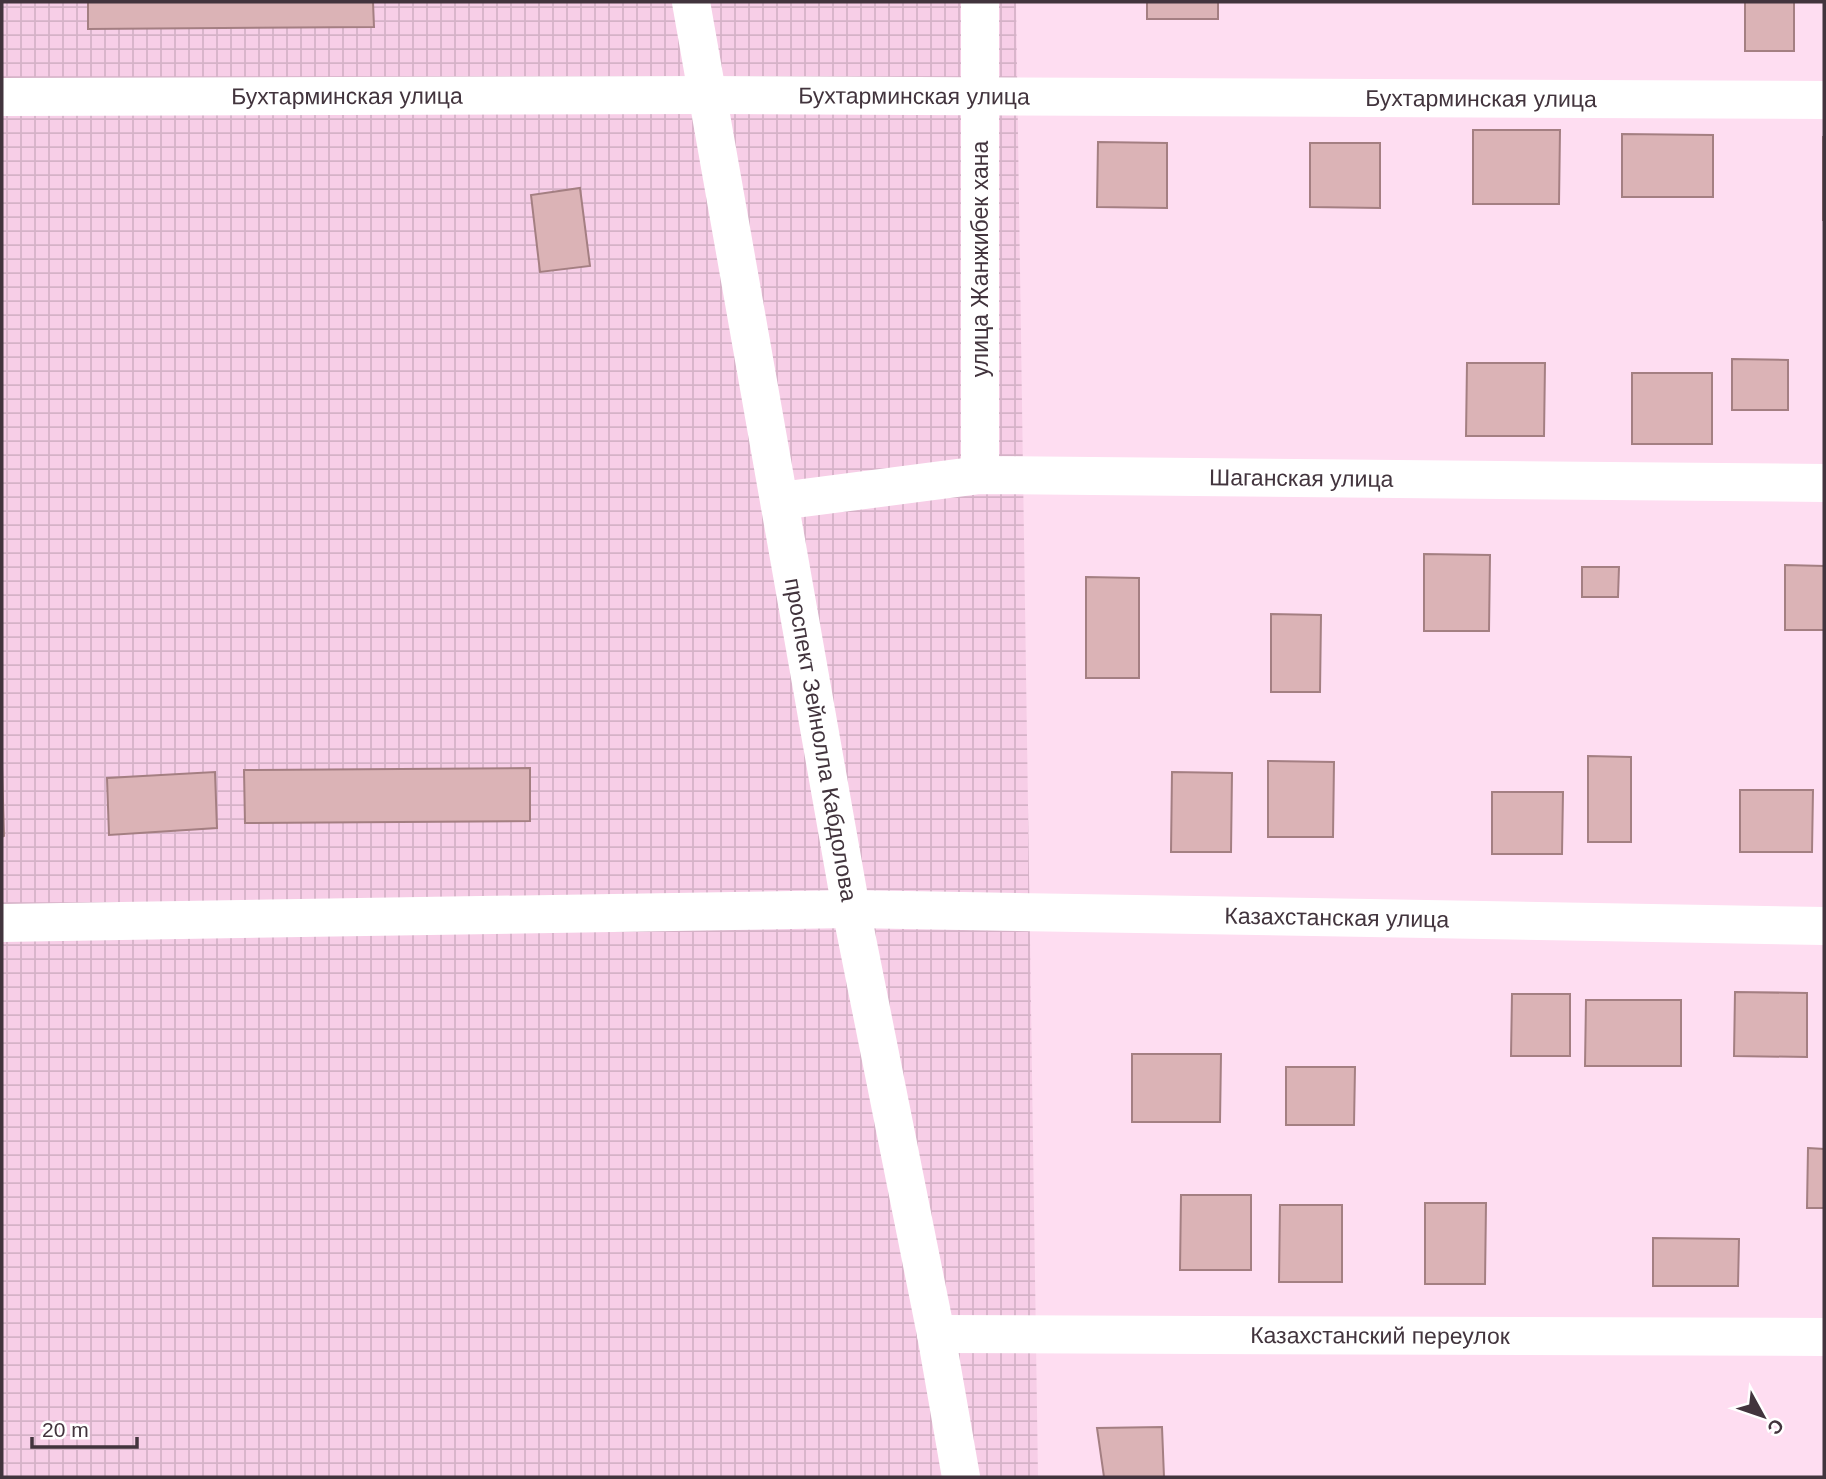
<svg xmlns="http://www.w3.org/2000/svg" width="1826" height="1479" viewBox="0 0 1826 1479" font-family="Arial,sans-serif">
<defs>
<pattern id="industrial-grid" width="8" height="8" patternUnits="userSpaceOnUse" patternTransform="scale(1.75)"><rect width="8" height="8" fill="#f7cee7"/><path d="M0 4h8M4 0v8" fill="none" stroke="#d5b2c7"/></pattern>
</defs>
<rect width="100%" height="100%" fill="#feddf1"/>
<path fill="url(#industrial-grid)" d="M2,2H1016L1038,1477H2Z"/>
<path fill="#dbb3b6" stroke="#a47f82" stroke-width="2" d="M88,2H373L374,27L88,29Z
M1147,2H1218V19H1147Z
M1745,2H1794V51H1745Z
M1473,130H1560L1559,204H1473Z
M1622,134L1713,135V197H1622Z
M1823,137H1824V220H1823Z
M1098,142L1167,143V208L1097,207Z
M1310,143H1380V208L1310,207Z
M580,188L590,266L540,272L531,195Z
M1732,359L1788,360V410H1732Z
M1467,363H1545L1544,436H1466Z
M1632,373H1712V444H1632Z
M1424,554L1490,555L1489,631H1424Z
M1785,565L1824,566V630H1785Z
M1582,567H1619L1618,597H1582Z
M1086,577L1139,578V678H1086Z
M1271,614L1321,615L1320,692H1271Z
M1588,756L1631,757V842H1588Z
M1268,761L1334,762L1333,837H1268Z
M2,766L4,836L2,837Z
M530,768V821L245,823L244,770Z
M215,772L217,828L109,835L107,778Z
M1172,772L1232,773L1231,852H1171Z
M1740,790H1813L1812,852H1740Z
M1492,792H1563L1562,854H1492Z
M1735,992L1807,993V1057L1734,1056Z
M1512,994H1570V1056H1511Z
M1586,1000H1681V1066H1585Z
M1132,1054H1221L1220,1122H1132Z
M1286,1067H1355L1354,1125H1286Z
M1808,1148L1824,1149V1208H1807Z
M1181,1195H1251V1270H1180Z
M1425,1203H1486L1485,1284H1425Z
M1280,1205H1342V1282H1279Z
M1653,1238L1739,1239L1738,1286H1653Z
M1162,1427L1164,1477H1104L1097,1428Z"/>
<g fill="none" stroke-linecap="round" stroke-linejoin="round">
<g stroke="#fff" stroke-width="38">
<path id="s1" d="M2,97L708,95L1824,100"/>
<path d="M980,475V2"/>
<path id="s2" d="M780,501L980,475L1824,483"/>
<path id="s3" d="M2,923L851,909L1824,926"/>
<path id="s4" d="M936,1334L1824,1337"/>
</g>
<path stroke="#fff" stroke-width="38" id="s5" d="M691,2L851,909L936,1334L961,1477"/>
</g>
<g text-anchor="middle" dominant-baseline="central" stroke-width="7" stroke-linejoin="round" paint-order="stroke">
<g font-size="23" fill="#42343d" stroke="#fff">
<text stroke="none"><textPath href="#s1" startOffset="345">Бухтарминская улица</textPath></text>
<text stroke="none"><textPath href="#s1" startOffset="912">Бухтарминская улица</textPath></text>
<text stroke="none"><textPath href="#s1" startOffset="1479">Бухтарминская улица</textPath></text>
<text transform="translate(980 259) rotate(-90)">улица Жанжибек хана</text>
<text stroke="none"><textPath href="#s2" startOffset="523">Шаганская улица</textPath></text>
<text stroke="none"><textPath href="#s5" startOffset="749">проспект Зейнолла Кабдолова</textPath></text>
<text stroke="none"><textPath href="#s3" startOffset="1335">Казахстанская улица</textPath></text>
<text stroke="none"><textPath href="#s4" startOffset="444">Казахстанский переулок</textPath></text>
</g>
</g>
<rect width="1826" height="1479" fill="none" stroke="#42343d" stroke-width="7"/>
<g transform="translate(1763 1416) rotate(130)" stroke="#ffffff" stroke-width="5" paint-order="stroke">
<path d="M0-5L12 26L0 18L-12 26Z" fill="#42343d"/>
<text y="-10" font-size="19" font-weight="bold" text-anchor="middle" fill="#42343d">С</text>
</g>
<path d="M32 1437v10h105v-10" fill="none" stroke="#42343d" stroke-width="3.5"/>
<text x="42" y="1437" font-size="21" fill="#42343d" stroke="#ffffff" stroke-width="5" paint-order="stroke">20 m</text>
</svg>
